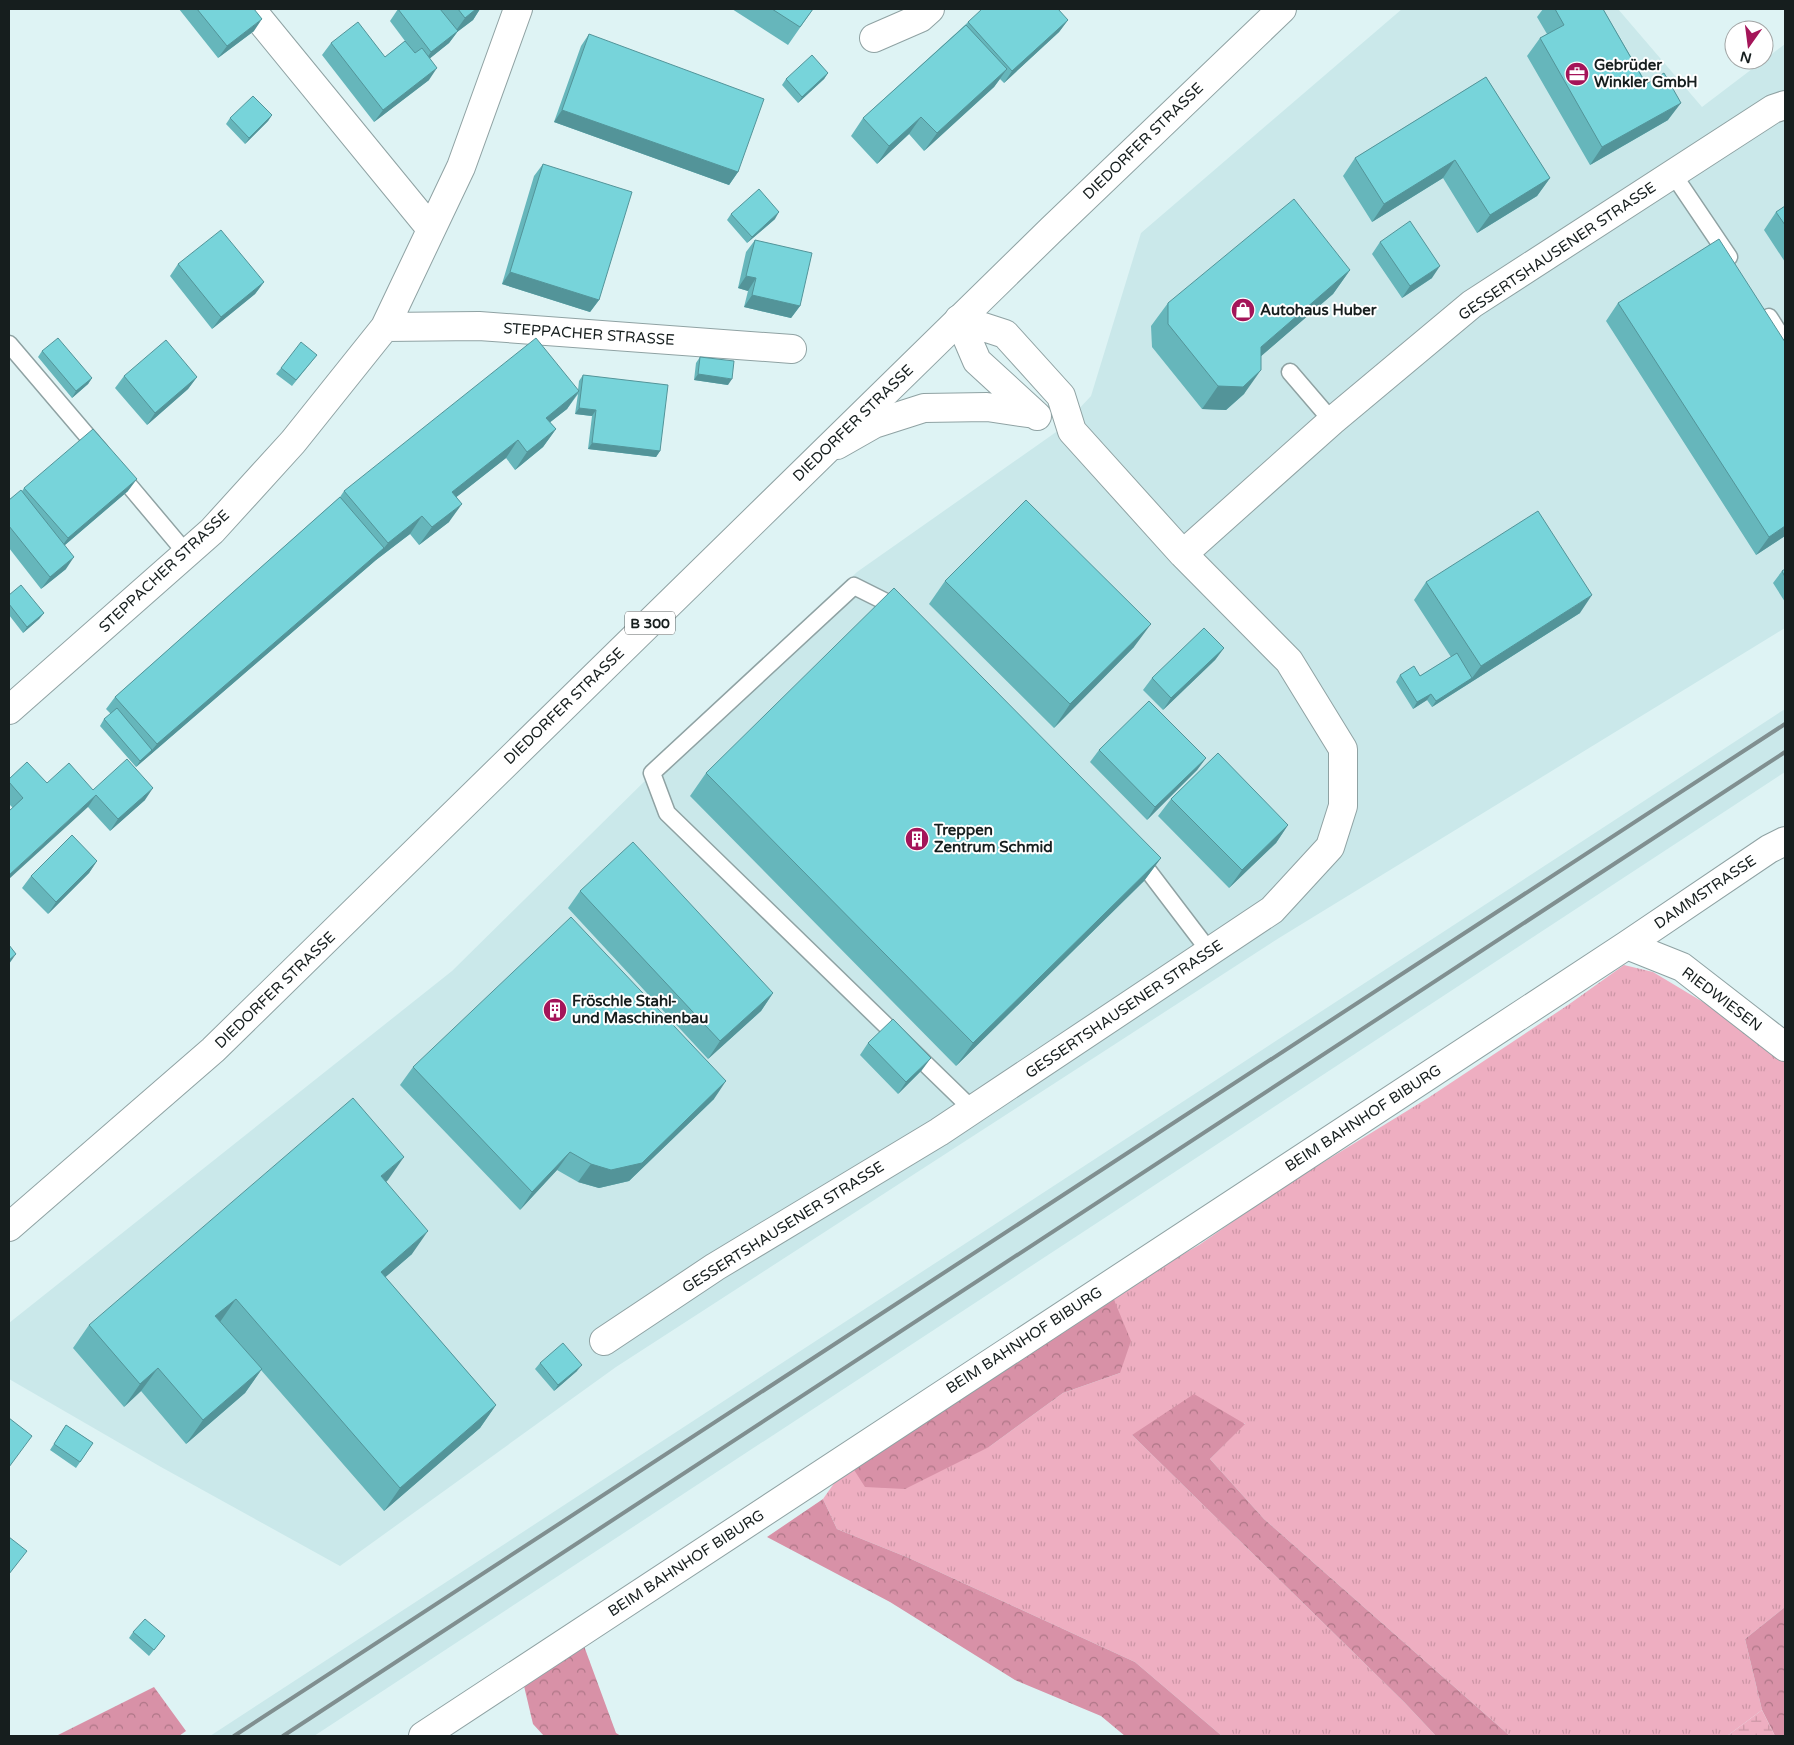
<svg xmlns="http://www.w3.org/2000/svg" width="1794" height="1745" viewBox="0 0 1794 1745" font-family="'Varela Round',sans-serif">
<defs>
<pattern id="grass-tufts" width="24" height="20" patternUnits="userSpaceOnUse" patternTransform="scale(1.25)"><rect width="24" height="20" fill="#eeaec1"/><path d="M3 7l-1-3M5 7V3M7 7l1-3M15 17l-1-3M17 17v-4M19 17l1-3" fill="none" stroke="#cb95a5"/></pattern>
<pattern id="forest-crowns" width="20" height="18" patternUnits="userSpaceOnUse" patternTransform="scale(1.25)"><rect width="20" height="18" fill="#d891a7"/><path d="M2 6a3 3 0 1 1 6 0M12 15a3 3 0 1 1 6 0" fill="none" stroke="#ae7687"/></pattern>
<pattern id="wetland-marsh" width="20" height="14" patternUnits="userSpaceOnUse" patternTransform="scale(1.25)"><rect width="20" height="14" fill="#eeaec1"/><path d="M1 5h8M5 5V1M11 12h8M15 12V8" fill="none" stroke="#cb95a5"/></pattern>
</defs>
<rect width="100%" height="100%" fill="#def3f4"/>
<path fill="#cae8ea" d="M1402,9H1618L1702,107L1785,44V628L1279,938L616,1367L340,1566L161,1467L9,1379V1323L452,971L857,572L1059,430L1091,396L1141,233Z
M1785,709V772L314,1736H210Z"/>
<path fill="url(#grass-tufts)" d="M1624,965L1653,972L1738,1023L1785,1059V1607L1745,1639L1762,1710L1727,1736H1510L1264,1519L1210,1459L1245,1423L1132,1435L1404,1702L1436,1736H1222L1135,1662L909,1558L837,1529L823,1499L849,1462L989,1447L1063,1393L1120,1373L1112,1295L1199,1245L1283,1187L1428,1098L1568,1005Z"/>
<path fill="url(#forest-crowns)" d="M1112,1295L1131,1341L1120,1373L1063,1393L989,1447L905,1489L865,1487L849,1462Z
M1194,1394L1245,1424L1210,1459L1264,1519L1510,1736H1436L1404,1702L1132,1435Z
M823,1499L837,1529L909,1558L1135,1662L1222,1736H1125L1101,1716L1015,1680L890,1602L767,1537Z
M1785,1607V1736H1775L1762,1710L1745,1639Z
M584,1646L616,1733L621,1736H544L533,1724L524,1686Z
M154,1687L186,1731L179,1736H56Z"/>
<path fill="url(#wetland-marsh)" d="M1762,1710L1775,1736H1727Z"/>
<g fill="none" stroke-linecap="round" stroke-linejoin="round">
<g stroke="#8fa2a3" stroke-width="19">
<path id="lane" d="M1673,174L1729,257
M1769,317L1785,342
M9,344L101,452
M1290,372L1332,421
M117,471L186,553
M899,614L886,602L854,586L652,773L667,813L973,1110
M1137,856L1210,952"/>
</g>
<g stroke="#8fa2a3" stroke-width="30">
<path id="street" d="M251,9L431,229
M874,38L920,18L930,9
M959,319L977,361L1037,416
M385,327L479,326L792,349
M837,445L874,424L924,408L987,407L1035,414
M1183,554L1332,421L1472,304L1773,109L1785,105
M9,710L212,531L293,442L385,327L461,167L518,9
M1627,945L1682,967L1785,1047
M604,1341L715,1267L939,1132L1272,910L1330,847L1343,806V749L1289,661L1183,554L1072,431L1061,396L1005,334L959,319
M423,1736L1627,945L1769,849L1785,841"/>
</g>
<g stroke="#8fa2a3" stroke-width="30">
<path id="primary" d="M9,1227L213,1050L1051,230L1282,9"/>
</g>
<use href="#lane" stroke="#fff" stroke-width="16"/>
<use href="#street" stroke="#fff" stroke-width="28"/>
<use href="#primary" stroke="#fff" stroke-width="28"/>
<path stroke="#808f90" stroke-width="4" d="M234,1736L1785,724
M283,1736L1785,752"/>
</g>
<path fill="#66b6bb" d="M179,9H254V31L218,58Z
M398,9H480L473,20L458,31L449,43L430,58L429,80L374,122L322,55L331,43L385,57L405,41L390,21Z
M732,9H813L788,45Z
M1543,9H1603L1668,120L1590,165L1527,56L1540,38L1547,34L1537,17Z
M1068,20L1059,32L1004,83L1000,79L994,87L924,151L909,134L877,164L851,136L863,118L965,25L968,22Z
M589,34L738,172L729,185L554,122L581,46Z
M828,73L824,79L798,103L782,85L786,79Z
M1486,77L1550,178L1537,196L1477,233L1443,178L1372,222L1343,176L1355,158Z
M272,115L268,121L245,144L226,124L230,118Z
M543,164L599,300L590,312L502,284L534,176Z
M1785,206V262L1764,230L1776,212Z
M731,214L775,219L747,243L727,220Z
M755,240L800,306L791,318L744,307L748,291L738,288L746,252Z
M1380,242L1432,278L1402,298L1372,254Z
M178,264L264,282L255,294L212,329L170,276Z
M1350,270L1333,294L1261,356L1244,394L1226,410L1202,409L1152,347L1151,326L1168,303Z
M1618,303L1785,342V536L1756,555L1606,321Z
M42,351L92,378L88,384L72,398L38,357Z
M317,355L292,386L276,374L281,368Z
M700,357L728,385L694,380L696,363Z
M583,375L660,451L656,457L588,449L592,416L575,414L578,394L567,409L550,422L556,429L543,447L515,470L506,458L456,497L449,522L419,545L410,534L376,560L136,767L100,726L104,719L111,714L106,709L115,697L340,497L344,491L578,390L579,381Z
M124,376L197,377L188,389L147,425L115,388Z
M24,488L128,491L65,545L66,569L41,589L9,548V500L22,491Z
M1785,569V602L1773,583L1782,571Z
M945,581L1134,647L1054,728L929,604Z
M1426,582L1580,613L1432,707L1427,700L1413,709L1396,682L1400,675L1420,676L1451,657L1414,600Z
M9,595L44,613L39,619L23,633L9,615Z
M1224,648L1215,660L1163,710L1143,690L1152,678Z
M1099,750L1206,758L1197,770L1147,820L1090,762Z
M706,773L1161,858L1144,881L956,1066L690,796Z
M9,779L47,783L93,790L145,800L110,831L88,807L13,808L9,804Z
M1171,799L1288,825L1276,843L1229,888L1158,816Z
M97,861L89,873L48,914L22,888L31,876Z
M580,891L773,993L761,1011L708,1059L568,908Z
M868,1043L922,1070L898,1094L860,1055Z
M413,1067L714,1099L629,1181L599,1188L578,1182L557,1170L520,1210L400,1085Z
M388,1180L386,1182L412,1254L385,1277L496,1405L480,1428L384,1511L261,1370L245,1393L186,1444L141,1391L124,1407L73,1348L89,1325Z
M540,1363L577,1371L554,1391L535,1369Z
M66,1425L93,1443L76,1468L50,1450Z
M133,1632L165,1636L149,1656L129,1638Z"/>
<path fill="#539499" d="M476,9H480L473,20L452,36L465,18Z
M262,19L254,31L218,58L227,46Z
M1068,20L1059,32L1004,83L1012,71Z
M458,31L449,43L423,64L431,52Z
M437,68L429,80L374,122L383,110Z
M1007,69L994,87L924,151L937,133Z
M828,73L824,79L798,103L802,97Z
M1681,103L1668,120L1590,165L1602,147Z
M562,110L738,172L729,185L554,122Z
M272,115L268,121L245,144L249,138Z
M921,117L909,134L877,164L889,146Z
M1455,160L1443,178L1372,222L1384,204Z
M1550,178L1537,196L1477,233L1490,215Z
M779,212L775,219L747,243L752,237Z
M1440,266L1432,278L1402,298L1410,286Z
M1350,270L1333,294L1245,370L1261,347Z
M510,272L599,300L590,312L502,284Z
M746,276L756,278L748,291L738,288Z
M264,282L255,294L212,329L221,317Z
M752,295L800,306L791,318L744,307Z
M1261,370L1244,394L1226,410L1202,409L1218,386Z
M698,374L732,379L728,385L694,380Z
M197,377L188,389L147,425L155,413Z
M92,378L88,384L72,398L76,391Z
M579,391L567,409L534,435L546,418Z
M579,408L596,410L592,416L575,414Z
M556,429L543,447L515,470L527,452Z
M518,440L506,458L440,510L452,492Z
M592,443L660,451L656,457L588,449Z
M137,479L128,491L59,550L68,538Z
M462,504L449,522L419,545L432,527Z
M422,516L410,534L376,560L136,767L140,761L152,750L157,744L384,548L388,543Z
M1785,526V536L1756,555L1769,537Z
M74,557L66,569L41,589L50,577Z
M1592,595L1580,613L1432,707L1436,701L1472,678L1481,666Z
M44,613L39,619L23,633L27,627Z
M1151,624L1134,647L1054,728L1070,704Z
M1224,648L1215,660L1163,710L1171,698Z
M1431,694L1427,700L1413,709L1417,702Z
M1206,758L1197,770L1147,820L1155,807Z
M153,788L145,800L110,831L118,819Z
M96,795L88,807L9,879V875Z
M1288,825L1276,843L1229,888L1242,870Z
M1161,858L1144,881L956,1066L973,1043Z
M97,861L89,873L48,914L56,902Z
M16,954L9,964V960Z
M773,993L761,1011L708,1059L720,1041Z
M931,1058L922,1070L898,1094L906,1082Z
M726,1081L714,1099L629,1181L599,1188L578,1182L591,1164Z
M570,1152L557,1170L520,1210L532,1192Z
M404,1157L388,1180L365,1200L381,1176Z
M428,1231L412,1254L365,1295L381,1272Z
M236,1299L220,1322L215,1316Z
M582,1365L577,1371L554,1391L558,1385Z
M158,1368L141,1391L124,1407L140,1384Z
M262,1369L245,1393L186,1444L203,1420Z
M496,1405L480,1428L384,1511L400,1488Z"/>
<path fill="#77d4da" stroke="#539499" d="M197,9H254L262,19L227,46Z
M398,9H440L458,31L431,52Z
M458,9H476L465,18Z
M772,9H813L800,27Z
M982,9H1058L1068,20L1012,71L968,22Z
M1555,9H1603L1646,84L1664,73L1681,103L1602,147L1540,38L1564,25Z
M358,22L385,57L405,41L415,53L422,48L437,68L383,110L331,43Z
M966,25L1007,69L937,133L921,117L889,146L863,118Z
M589,34L764,99L738,172L562,110Z
M812,55L828,73L802,97L786,79Z
M1486,77L1550,178L1490,215L1455,160L1384,204L1355,158Z
M253,96L272,115L249,138L230,118Z
M543,164L632,192L599,300L510,272Z
M759,189L779,212L752,237L731,214Z
M1294,199L1350,270L1261,347V370L1243,387L1218,386L1168,324V303Z
M1785,206V225L1776,212Z
M1410,221L1440,266L1410,286L1380,242Z
M221,230L264,282L221,317L178,264Z
M1719,239L1785,342V526L1769,537L1618,303Z
M755,240L812,253L800,306L752,295L756,278L746,276Z
M58,338L92,378L76,391L42,351Z
M536,338L579,391L546,418L556,429L527,452L518,440L452,492L462,504L432,527L422,516L388,543L344,491Z
M166,340L197,377L155,413L124,376Z
M301,342L317,355L296,380L281,368Z
M700,357L734,361L732,379L698,374Z
M583,375L668,385L660,451L592,443L596,410L579,408Z
M93,429L137,479L68,538L24,488Z
M21,490L74,557L50,577L9,526V500Z
M340,497L384,548L157,744L115,697Z
M1026,500L1151,624L1070,704L945,581Z
M1538,511L1592,595L1481,666L1426,582Z
M1785,569V577L1782,571Z
M21,585L44,613L27,627L9,604V595Z
M894,588L1161,858L973,1043L706,773Z
M1204,628L1224,648L1171,698L1152,678Z
M1457,653L1472,678L1436,701L1431,694L1417,702L1400,675L1414,666L1420,676Z
M1149,701L1206,758L1155,807L1099,750Z
M117,708L152,750L140,761L104,719Z
M1218,753L1288,825L1242,870L1171,799Z
M127,759L153,788L118,819L96,795L9,875V811L23,798L9,782V779L27,762L47,783L69,763L93,790Z
M72,835L97,861L56,902L31,876Z
M633,842L773,993L720,1041L580,891Z
M571,917L726,1081L642,1163L611,1170L591,1164L570,1152L532,1192L413,1067Z
M9,945L16,954L9,960Z
M893,1019L931,1058L906,1082L868,1043Z
M353,1098L404,1157L381,1176L428,1231L381,1272L496,1405L400,1488L236,1299L215,1316L262,1369L203,1420L158,1368L140,1384L89,1325Z
M563,1343L582,1365L558,1385L540,1363Z
M9,1418L32,1436L9,1467Z
M66,1425L93,1443L80,1462L54,1444Z
M9,1537L27,1551L9,1574Z
M145,1619L165,1636L154,1650L133,1632Z"/>
<defs>
<g id="office-disc" transform="scale(1.25)"><circle r="9.5" fill="#a41559" stroke="#fff"/><path d="M-6-3h4V-5.5h4V-3h4V5H-6ZM-1-4.5V-3h2v-1.5ZM-6 0V1H6V0Z" fill="#fff"/></g>
<g id="shop-disc" transform="scale(1.25)"><circle r="9.5" fill="#a41559" stroke="#fff"/><path d="M-5-2.5h2.3a2.7 3.5 0 0 1 5.4 0H5L5.5 6h-11ZM-1.5-2.5h3a1.5 2.3 0 0 0-3 0Z" fill="#fff"/></g>
<g id="building-disc" transform="scale(1.25)"><circle r="9.5" fill="#a41559" stroke="#fff"/><path d="M-4-6H4V6H1V3H-1V6H-4ZM-2.5-4.3h1.7v1.8h-1.7ZM.8-4.3h1.7v1.8H.8ZM-2.5-1h1.7V.8h-1.7ZM.8-1h1.7V.8H.8Z" fill="#fff"/></g>
</defs>
<g fill-rule="evenodd">
<use href="#office-disc" x="1577" y="74"/>
<use href="#shop-disc" x="1243" y="310"/>
<use href="#building-disc" x="917" y="839"/>
<use href="#building-disc" x="555" y="1010"/>
</g>
<g text-anchor="middle" dominant-baseline="central" stroke-width="4" stroke-linejoin="round" paint-order="stroke">
<rect fill="#fff" stroke="#5c6262" stroke-width="1" x="625" y="611.5" width="50" height="23" rx="4"/>
<g font-size="14" font-weight="bold" fill="#161e1e">
<text x="650" y="623">B 300</text>
</g>
<g font-size="15" font-weight="bold" fill="#161e1e" stroke="#fff" text-anchor="start">
<text x="1594" y="65">Gebrüder<tspan x="1594" dy="17">Winkler GmbH</tspan></text>
<text x="1260" y="310">Autohaus Huber</text>
<text x="934" y="830">Treppen<tspan x="934" dy="17">Zentrum Schmid</tspan></text>
<text x="572" y="1001">Fröschle Stahl-<tspan x="572" dy="17">und Maschinenbau</tspan></text>
</g>
<g font-size="15" fill="#161e1e" stroke="#fff">
<text transform="translate(1143 141) rotate(-44)">DIEDORFER STRASSE</text>
<text transform="translate(1557 251) rotate(-34)">GESSERTSHAUSENER STRASSE</text>
<text transform="translate(589 334) rotate(4)">STEPPACHER STRASSE</text>
<text transform="translate(853 423) rotate(-44)">DIEDORFER STRASSE</text>
<text transform="translate(164 571) rotate(-43)">STEPPACHER STRASSE</text>
<text transform="translate(564 706) rotate(-44)">DIEDORFER STRASSE</text>
<text transform="translate(1705 892) rotate(-34)">DAMMSTRASSE</text>
<text transform="translate(275 990) rotate(-44)">DIEDORFER STRASSE</text>
<text transform="translate(1722 999) rotate(37)">RIEDWIESEN</text>
<text transform="translate(1124 1009) rotate(-34)">GESSERTSHAUSENER STRASSE</text>
<text transform="translate(1363 1118) rotate(-33)">BEIM BAHNHOF BIBURG</text>
<text transform="translate(783 1227) rotate(-32)">GESSERTSHAUSENER STRASSE</text>
<text transform="translate(1024 1340) rotate(-33)">BEIM BAHNHOF BIBURG</text>
<text transform="translate(686 1563) rotate(-33)">BEIM BAHNHOF BIBURG</text>
</g>
</g>
<rect width="1794" height="1745" fill="none" stroke="#161e1e" stroke-width="20"/>
<g transform="translate(1749 45) rotate(194)"><circle r="24" fill="#ffffff" stroke="#a2a5a5"/>
<path d="M0-4L9 19L0 12L-9 19Z" fill="#a41559"/>
<text y="-8" font-size="14" font-weight="bold" text-anchor="middle" fill="#161e1e">N</text>
</g>
</svg>
